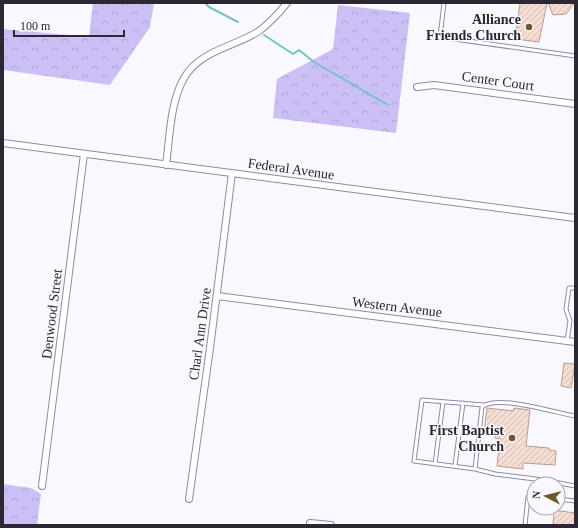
<svg xmlns="http://www.w3.org/2000/svg" width="578" height="528" viewBox="0 0 578 528" font-family="Georgia,serif">
<defs>
<pattern id="forest-crowns" width="20" height="18" patternUnits="userSpaceOnUse"><rect width="20" height="18" fill="#cbbff6"/><path d="M2 6a3 3 0 1 1 6 0M12 15a3 3 0 1 1 6 0" fill="none" stroke="#aea4d4"/></pattern>
<pattern id="building-hatch" width="6" height="6" patternUnits="userSpaceOnUse"><rect width="6" height="6" fill="#f6ddd3"/><path d="M-1 1l2-2M0 6l6-6M5 7l2-2" fill="none" stroke="#d3beb6"/></pattern>
</defs>
<rect width="100%" height="100%" fill="#f9f8ff"/>
<path fill="url(#forest-crowns)" d="M93,3H154L150,27L110,85L3,70V29L89,37Z
M338,5L410,13L396,133L273,118L277,79L333,49Z
M3,484L31,488L41,494L37,525H3Z"/>
<g fill="none" stroke-linecap="round" stroke-linejoin="round">
<path stroke="#74c3c4" stroke-width="2" d="M205,3L209,7L238,22
M264,35L293,54L299,50L314,62L388,105"/>
</g>
<path fill="url(#building-hatch)" stroke="#bc9b8e" d="M520,3H547L539,42L515,39Z
M548,3H574L566,14L553,15Z
M564,363L575,364L571,388L561,386Z
M487,408L513,411L514,408L530,410L526,446L549,448V450L556,451L555,465L523,463V469L497,466L500,439L495,438V433L484,432Z
M554,510L575,513V525H553Z"/>
<g fill="none" stroke-linecap="round" stroke-linejoin="round">
<g stroke="#8f89a7" stroke-width="5">
<path id="lane" d="M444,3L440,37L575,56
M567,341L570,321L566,309L569,288H575
M484,405L422,400L414,461L475,469L495,474L543,480L575,486
M435,464L443,402
M455,466L463,403
M475,469L482,407C497,394 556,413 575,416
M558,499L575,501
M525,525L528,497H534"/>
</g>
<g stroke="#8f89a7" stroke-width="8">
<path id="street" d="M417,87L434,85L575,104
M3,143L575,218
M166,165C170,136 170,103 184,78C200,50 235,47 259,31C270,23 279,13 287,3
M217,296L575,342
M42,486L84,154
M189,499L210,348L232,173
M310,523L331,525"/>
</g>
<use href="#lane" stroke="#fff" stroke-width="3"/>
<use href="#street" stroke="#fff" stroke-width="6"/>
</g>
<g fill="#6e5727" stroke="#f9f8ff" stroke-width="1.5">
<circle cx="529" cy="27" r="4"/>
<circle cx="512" cy="438" r="4"/>
</g>
<g text-anchor="middle" dominant-baseline="central" stroke-width="3" stroke-linejoin="round" paint-order="stroke">
<g font-size="14" font-weight="bold" fill="#2b2834" stroke="#f9f8ff" text-anchor="end">
<text x="521" y="19">Alliance<tspan x="521" dy="16">Friends Church</tspan></text>
<text x="504" y="430">First Baptist<tspan x="504" dy="16">Church</tspan></text>
</g>
<g font-size="14" fill="#2b2834" stroke="#f9f8ff">
<text transform="translate(498 81) rotate(8)">Center Court</text>
<text transform="translate(291 169) rotate(8)">Federal Avenue</text>
<text transform="translate(397 307) rotate(7)">Western Avenue</text>
<text transform="translate(52 314) rotate(-83)">Denwood Street</text>
<text transform="translate(200 334) rotate(-82)">Charl Ann Drive</text>
</g>
</g>
<rect width="578" height="528" fill="none" stroke="#2b2834" stroke-width="8"/>
<g transform="translate(546 496) rotate(277)"><circle r="19" fill="#f9f8ff" stroke="#a7a5ae"/>
<path d="M0-3L7 15L0 10L-7 15Z" fill="#6e5727"/>
<text y="-6" font-size="11" font-weight="bold" text-anchor="middle" fill="#2b2834">N</text>
</g>
<path d="M14 30v6h110v-6" fill="none" stroke="#2b2834" stroke-width="2"/>
<text x="20" y="30" font-size="12" fill="#2b2834" stroke="#f9f8ff" stroke-width="3" paint-order="stroke">100 m</text>
</svg>
